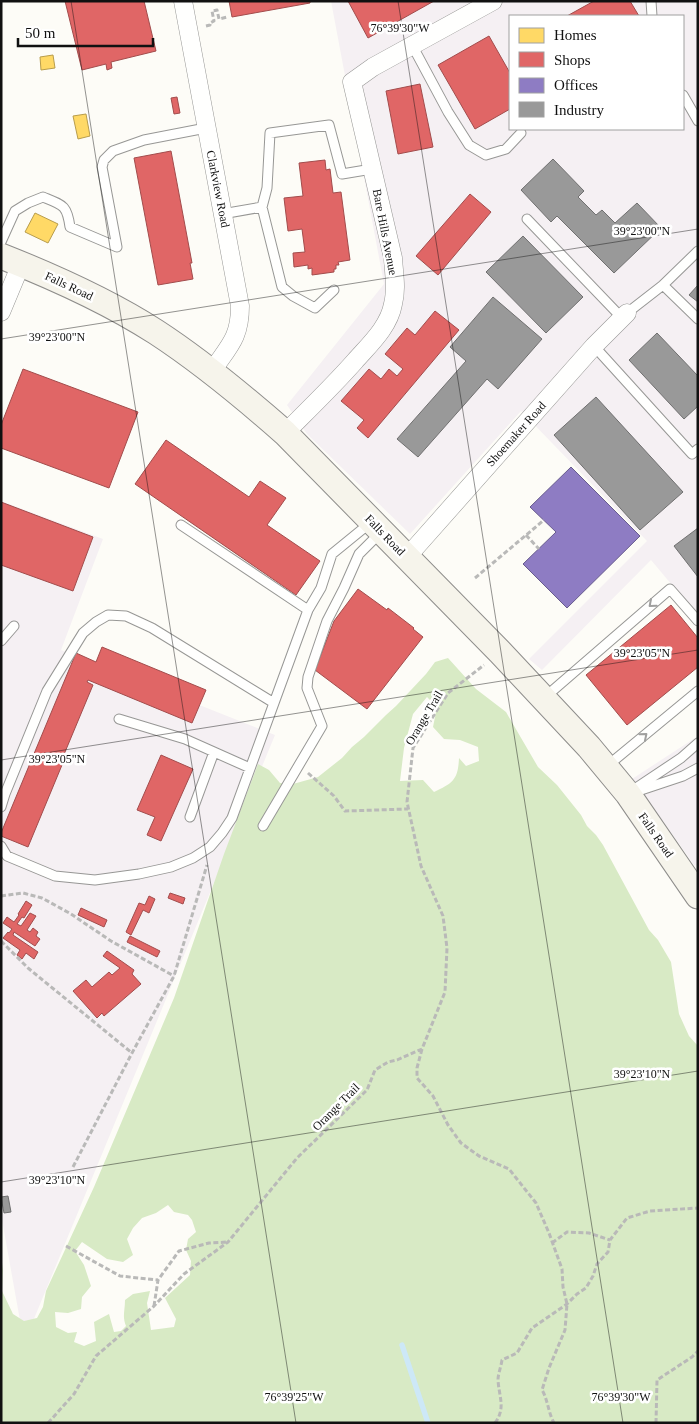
<svg xmlns="http://www.w3.org/2000/svg" width="699" height="1424" viewBox="0 0 699 1424" font-family="Georgia,serif">
<rect width="100%" height="100%" fill="#fdfcf7"/>
<path fill="#f5f0f3" fill-rule="evenodd" d="M331,1H698V616L651,560L542,670L529,659L647,541L521,411L410,534L307,434L287,405L384,284ZM510,16H683V129H510Z
M1,501L103,539L61,650L275,735L24,1343L1,1214Z
M698,736V866L694,865L653,807L632,779Z"/>
<path fill="#d8eac5" fill-rule="evenodd" d="M448,658L476,689L506,712L538,767L557,785L581,815L587,826L596,835L603,845L649,930L658,940L671,962L679,1014L689,1036L698,1046V1423H1V1255L3,1270L2,1291L13,1314L24,1321L37,1318L43,1307L46,1291L94,1187L174,998L224,854L258,764L269,770L280,783L293,784L318,777L342,758L352,747L364,737L386,715L396,706L426,674L435,662ZM427,697L437,707L433,727L444,739L460,740L478,747L479,761L466,766L459,758C458,780 453,783 434,792L423,780L400,781L404,748L413,714ZM168,1205L174,1212L188,1215L192,1220L196,1232L188,1239L186,1250L191,1261L190,1275L165,1298L176,1319L174,1327L151,1330L147,1303L150,1291L133,1294L125,1300C125,1311 122,1316 126,1326L121,1331L114,1332L109,1314L94,1322L96,1341L84,1346L74,1342L77,1332L68,1333L56,1327L55,1312L68,1313L81,1309L82,1297L91,1286L84,1265L75,1251L82,1242L107,1259L123,1262L133,1255L127,1239L133,1228L142,1218L156,1213Z"/>
<path fill="#ffd966" stroke="#b89d4c" d="M53,55L55,68L41,70L40,57Z
M86,114L90,136L78,139L73,116Z
M35,213L58,224L48,243L25,232Z"/>
<path fill="#e06666" stroke="#a24c4c" d="M65,1H144L156,51L111,62L112,68L107,70L106,64L82,70Z
M229,1H310V3L232,17Z
M348,1H434L368,38Z
M594,1H630L639,16H567Z
M489,36L510,73V109L475,129L438,65Z
M420,84L433,147L398,154L386,91Z
M177,97L180,113L174,114L171,98Z
M171,151L192,263H190L193,279L158,285L134,158Z
M325,160L326,170L330,169L333,193L341,192L350,260L338,262L339,265H336V269H334V272L312,275V268L308,269V265L294,267L293,253L305,252L302,229L288,231L284,198L303,196L299,163Z
M470,194L491,212L438,275L416,256Z
M435,311L459,330L368,438L357,428L364,420L341,401L369,369L381,379L389,369L397,376L403,369L385,354L407,328L415,335Z
M23,369L138,412L109,488L1,448V425Z
M166,440L249,497L260,481L286,498L267,525L320,561L296,595L135,484Z
M1,502L93,537L73,591L1,565Z
M358,589L387,610L388,608L414,628L413,629L423,637L367,709L315,670L334,621Z
M671,605L698,638V667L627,725L586,675Z
M102,647L206,690L192,723L88,680L87,682L93,685L60,764L62,765L28,847L1,836V833L76,653L96,662Z
M161,755L193,769L161,841L147,835L155,817L137,810Z
M170,893L185,898L183,904L168,898Z
M149,896L155,899L149,913L143,910L131,935L126,932L139,903L145,905Z
M26,901L32,905L24,918L22,917L17,924L21,926L30,913L36,916L27,930L30,932L33,928L38,932L36,936L40,939L35,946L14,932L13,935L38,952L34,959L26,953L22,959L17,955L20,950L3,938L8,932L9,933L12,929L3,923L7,917L14,922L19,915L18,914Z
M81,908L107,920L104,927L78,915Z
M130,936L160,951L157,957L127,942Z
M107,951L134,970L132,974L141,984L104,1016L102,1013L97,1018L73,991L86,980L92,987L109,972L112,975L120,968L103,956Z"/>
<path fill="#8e7cc3" stroke="#685c8e" d="M571,467L640,536L567,608L523,564L556,532L530,507Z"/>
<path fill="#999" stroke="#707070" d="M553,159L584,191L578,197L596,215L602,210L615,223L637,203L661,228L614,273L557,216L551,222L521,190Z
M523,236L583,297L546,333L486,272Z
M698,285V302L689,295Z
M493,297L542,339L498,389L487,379L418,457L397,439L466,361L450,347Z
M657,333L698,376V406L684,419L629,360Z
M596,397L683,492L640,530L554,435Z
M698,528V577L674,546Z
M8,1196L11,1212L4,1213L1,1197Z"/>
<g fill="none" stroke-linecap="round" stroke-linejoin="round">
<path stroke="#cde8f7" stroke-width="5.5" d="M402,1345L428,1423"/>
<g stroke="#979795" stroke-width="11">
<path id="service" d="M651,1L652,16
M412,45L448,112L469,145L486,155L506,149L521,133
M683,95L698,121
M262,207L267,188L270,133L329,125L342,174L372,169
M222,214L262,207L282,287L293,296L315,308L334,290
M527,219L622,318
M1,242L15,211L28,203L43,197C63,205 67,205 70,227L117,247L102,167L104,160L113,151L144,140L206,128
M663,285L698,319
M627,313L663,285L698,251
M594,346L692,454L698,449
M181,525L308,610
M1,641L14,626
M544,698L670,589L698,621
M274,703L308,610L321,588L332,554L370,523
M119,719L185,739L250,768
M606,767L698,691
M638,791L683,776L698,768
M630,792L681,758L698,743
M1,807L5,794L47,691L83,633L96,622L108,615L126,616L152,628L274,703L232,818L222,833L210,847L193,858L171,867L139,874L95,880L55,876L7,856L1,846
M190,817L214,752
M263,826L322,726L307,688L308,677L327,621L344,588L359,554L380,533"/>
</g>
<g stroke="#979795" stroke-width="19">
<path id="minor" d="M183,1L240,306C240,338 229,346 212,371
M1,312L21,264
M285,433C309,409 333,386 355,361C369,345 389,327 393,304C397,289 394,274 393,258L352,82L373,67L493,1
M407,557L594,346L627,313"/>
</g>
<g stroke="#8e8d8b" stroke-width="27">
<path id="secondary" d="M1,256C54,277 108,301 156,332C202,362 244,397 285,433L500,652L589,747L628,794L698,896"/>
</g>
<path stroke="#b9b9b8" stroke-width="3" stroke-dasharray="5 2.5" stroke-linecap="butt" d="M206,26L210,25V23L214,21L212,11L217,10L219,19L227,17
M526,535L539,549
M475,578L544,520
M308,773L334,796L345,811L408,809
M1,896L23,893L42,898L71,914L111,941L174,976
M1,941L28,968L132,1053
M422,1049L417,1068V1078L433,1096L448,1125L461,1143L479,1156L509,1169L536,1203L549,1233L562,1269L563,1287L567,1304L565,1330L549,1368L542,1390C548,1400 548,1412 554,1423
M73,1167L132,1053L174,976L207,865
M552,1243L567,1232L589,1233L610,1240
M66,1246L120,1276L158,1280
M154,1306L158,1280L179,1251L209,1243L228,1242
M48,1423L74,1394L96,1356L154,1306L184,1274L228,1242L297,1158L367,1090L375,1070L388,1062L397,1060L422,1049L445,992L447,948L443,916L421,866L407,802L413,748L448,693L484,665
M495,1423C506,1408 499,1397 498,1380C498,1374 501,1367 502,1360L517,1353L532,1328L567,1304L577,1294L586,1288L593,1276L597,1264L608,1252L610,1240L627,1218L650,1211L698,1208
M656,1423L657,1380L692,1357L698,1351"/>
<use href="#service" stroke="#fffffe" stroke-width="9"/>
<use href="#minor" stroke="#fffffe" stroke-width="18"/>
<use href="#secondary" stroke="#f6f4eb" stroke-width="25"/>
</g>
<defs><path id="oneway-chevron" d="M-2-3.5L2.5 0L-2 3.5" fill="none" stroke-width="1.6" stroke-linecap="round" stroke-linejoin="round" transform="scale(1.25)"/></defs>
<g stroke="#a0a09f">
<use href="#oneway-chevron" transform="translate(652 604) rotate(139)"/>
<use href="#oneway-chevron" transform="translate(644 736) rotate(-40)"/>
</g>
<path fill="none" stroke="#111" stroke-width="1" stroke-opacity="0.45" d="M71,1L296,1423M398,1L623,1423M1,339L698,229M1,760L698,650M1,1182L698,1071"/>
<g text-anchor="middle" dominant-baseline="central" stroke-width="5" stroke-linejoin="round" paint-order="stroke">
<g font-size="12" fill="#111" stroke="#fff">
<text transform="translate(218 189) rotate(79)">Clarkview Road</text>
<text transform="translate(385 232) rotate(79)">Bare Hills Avenue</text>
<text transform="translate(69 286) rotate(25)">Falls Road</text>
<text transform="translate(516 434) rotate(-48)">Shoemaker Road</text>
<text transform="translate(385 535) rotate(46)">Falls Road</text>
<text transform="translate(424 718) rotate(-59)">Orange Trail</text>
<text transform="translate(656 835) rotate(55)">Falls Road</text>
<text transform="translate(336 1107) rotate(-45)">Orange Trail</text>
</g>
</g>
<g font-size="12" text-anchor="middle" fill="#111" stroke="#fff" stroke-width="5" stroke-linejoin="round" paint-order="stroke">
<text x="400" y="32">76°39'30"W</text>
<text x="642" y="235">39°23'00"N</text>
<text x="57" y="341">39°23'00"N</text>
<text x="642" y="657">39°23'05"N</text>
<text x="57" y="763">39°23'05"N</text>
<text x="642" y="1078">39°23'10"N</text>
<text x="57" y="1184">39°23'10"N</text>
<text x="294" y="1401">76°39'25"W</text>
<text x="621" y="1401">76°39'30"W</text>
</g>
<rect width="699" height="1424" fill="none" stroke="#111111" stroke-width="5"/>
<rect x="509" y="15" width="175" height="115" fill="#ffffff" stroke="#a0a0a0"/>
<rect x="519" y="28" width="25" height="15" fill="#ffd966" stroke="#a0a0a0"/>
<text x="554" y="40" font-size="15" fill="#111111">Homes</text>
<rect x="519" y="52" width="25" height="15" fill="#e06666" stroke="#a0a0a0"/>
<text x="554" y="65" font-size="15" fill="#111111">Shops</text>
<rect x="519" y="78" width="25" height="15" fill="#8e7cc3" stroke="#a0a0a0"/>
<text x="554" y="90" font-size="15" fill="#111111">Offices</text>
<rect x="519" y="102" width="25" height="15" fill="#999999" stroke="#a0a0a0"/>
<text x="554" y="115" font-size="15" fill="#111111">Industry</text>
<path d="M18 38v8h135v-8" fill="none" stroke="#111111" stroke-width="2.5"/>
<text x="25" y="38" font-size="15" fill="#111111" stroke="#ffffff" stroke-width="4" paint-order="stroke">50 m</text>
</svg>
